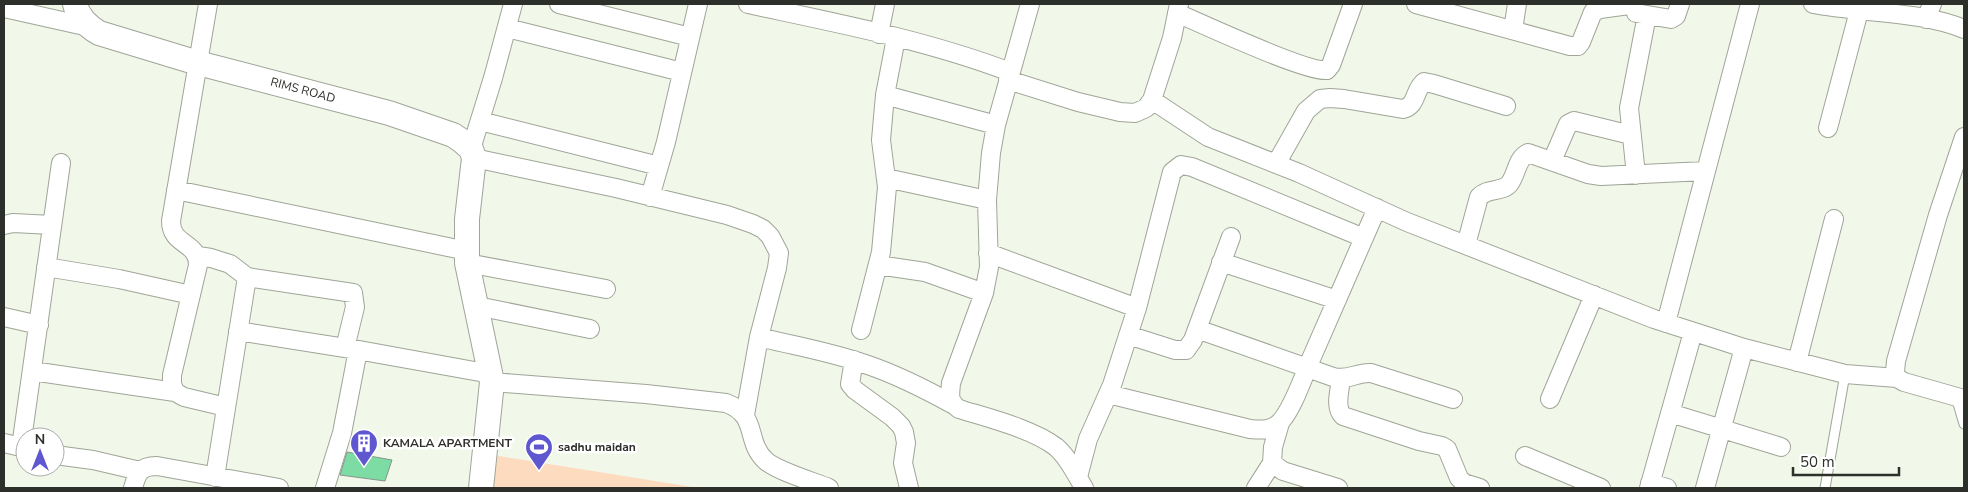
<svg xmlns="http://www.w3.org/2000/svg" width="1968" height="492" viewBox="0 0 1968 492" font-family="'Nunito Sans',sans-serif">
<rect width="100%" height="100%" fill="#f1f7e9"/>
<path fill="#fcdbbf" d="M486,454L699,488H485Z"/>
<path fill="#7cdca3" stroke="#87958c" d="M347,452L392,460L385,481L340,475Z"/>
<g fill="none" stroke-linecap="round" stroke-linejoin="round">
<g stroke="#9fa597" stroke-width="11">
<path id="lane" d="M1956,397L1964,424
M1825,488L1845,374"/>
</g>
<g stroke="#9fa597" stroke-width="20">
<path id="street" d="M208,4L171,221C171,246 198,241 198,265L172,375V384L175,392L184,397L226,407
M559,4L690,37
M748,4C836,23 926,40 1010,72
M1030,4L996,125L991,153L987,200L989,267L984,293L951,383C950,396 948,401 959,409C988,418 1033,429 1056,447C1068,457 1076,474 1084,488
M1416,4L1570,46H1578L1581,42L1593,12L1600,9L1629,5
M1813,4C1860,13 1921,11 1964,29
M4,8L89,27
M1177,13C1202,24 1308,73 1327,70L1331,65L1353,4
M1636,13L1671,19L1676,16L1680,4
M1926,19L1932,4
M507,28L682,72
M1513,30L1517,4
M879,34L885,4
M1008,80L1078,102L1120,112L1135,113L1146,108L1152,100L1172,38L1179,4
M885,95L996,125
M1152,100L1208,137L1299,173L1407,222L1654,319L1744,348L1845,374L1897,378
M480,121L659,166
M1828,128L1859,11
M1964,137L1938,215L1896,361L1895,372L1897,378L1904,382L1964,399
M471,149L493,78L513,4
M474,158L616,188L727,215L753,224L763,229L770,236L779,253L777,268L759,337L745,415
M1552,161L1568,124L1574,121L1631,135
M1276,164L1306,111L1320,99L1330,98L1344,99L1403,109C1417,106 1414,90 1424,82L1434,84L1506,106
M1636,175L1629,108L1647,15
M886,178L987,200
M176,190L467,251
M650,197L666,142L698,4
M4,225L13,223L52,225
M1466,245L1479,197C1488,187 1503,193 1510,183C1517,173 1517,158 1528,153L1588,174L1601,176L1705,171
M988,253L1137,308
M198,256L211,258L230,264L247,277L353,293L355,307L345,348
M1221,262L1337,300
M467,263L606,289
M878,265L925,272L984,293
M46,267L119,279L191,295
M477,306L590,329
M4,317L39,325
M1666,323L1750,4
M1197,329L1333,377C1348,381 1357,372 1371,373L1453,399
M861,330L881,252L887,187L881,140L885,95L896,38
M238,331L358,350L491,374
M1128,335L1175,350H1186L1193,340L1231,237
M759,337C795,346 832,352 868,365C897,375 925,389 952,404
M854,360L850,384L855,390L892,417L901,426L904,432L906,443L903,463L909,488
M1797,362L1834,219
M32,371L175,392
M1341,379C1340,390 1334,407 1343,416L1419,441L1442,446L1447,449L1459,478L1464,483L1480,488
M492,382L646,394L726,403C760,416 744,441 766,461C777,471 814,482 829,488
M1108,394L1250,429C1261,430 1273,431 1281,421C1294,406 1303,377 1311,359C1333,309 1355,258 1377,208
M1550,399L1594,295
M1670,413L1781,447
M1280,423L1273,447L1272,463L1283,471L1338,488
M4,443L25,448
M21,447L61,163
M55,455L93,460L140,471
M1525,456L1601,488
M215,477L247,277
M1078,477L1088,439L1112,385L1137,308L1172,172L1181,165L1192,167L1364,238
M1650,483L1667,488
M133,488C137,473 140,466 157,466L279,488
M325,488L342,433L358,350
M1256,488L1272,463
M1649,488L1693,332
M1705,488L1744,348"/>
</g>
<g stroke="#9fa597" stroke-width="26">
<path id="secondary" d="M75,4C78,17 87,26 99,33L198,63L389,113L453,135L462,141L471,149L474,158L467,219V263L492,382L481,488"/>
</g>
<use href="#lane" stroke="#fff" stroke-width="9"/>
<use href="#street" stroke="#fff" stroke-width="18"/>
<use href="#secondary" stroke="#fff" stroke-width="24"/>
</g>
<defs>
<g id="building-pin" transform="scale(1.4375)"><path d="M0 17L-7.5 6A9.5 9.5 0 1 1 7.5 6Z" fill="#5f57cf" stroke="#fff"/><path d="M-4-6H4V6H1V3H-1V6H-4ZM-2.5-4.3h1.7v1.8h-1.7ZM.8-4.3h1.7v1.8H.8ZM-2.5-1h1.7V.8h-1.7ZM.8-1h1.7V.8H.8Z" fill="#fff"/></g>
<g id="stadium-pin" transform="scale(1.4375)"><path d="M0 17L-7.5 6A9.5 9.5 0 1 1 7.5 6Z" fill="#5f57cf" stroke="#fff"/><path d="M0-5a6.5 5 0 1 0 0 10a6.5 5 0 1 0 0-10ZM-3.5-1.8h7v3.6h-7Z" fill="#fff"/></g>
</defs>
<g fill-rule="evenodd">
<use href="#building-pin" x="364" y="443"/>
<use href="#stadium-pin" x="539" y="447"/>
</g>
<g text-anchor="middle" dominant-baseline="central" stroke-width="5" stroke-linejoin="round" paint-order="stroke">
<g font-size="12" fill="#2d2f2a" stroke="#fff">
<text transform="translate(303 90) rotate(15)">RIMS ROAD</text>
</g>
<g font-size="12" font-weight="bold" fill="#2d2f2a" stroke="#fff" text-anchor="start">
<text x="383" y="443">KAMALA APARTMENT</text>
<text x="558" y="447">sadhu maidan</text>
</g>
</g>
<rect width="1968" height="492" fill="none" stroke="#2d2f2a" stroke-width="10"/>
<g transform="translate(40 452)"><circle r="24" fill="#ffffff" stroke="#abacaa"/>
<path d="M0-4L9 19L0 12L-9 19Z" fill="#5f57cf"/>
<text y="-8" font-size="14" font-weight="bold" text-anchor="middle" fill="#2d2f2a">N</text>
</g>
<path d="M1793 467v8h106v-8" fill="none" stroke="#2d2f2a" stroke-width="2.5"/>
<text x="1800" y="467" font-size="15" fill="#2d2f2a" stroke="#ffffff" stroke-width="4" paint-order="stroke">50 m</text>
</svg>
